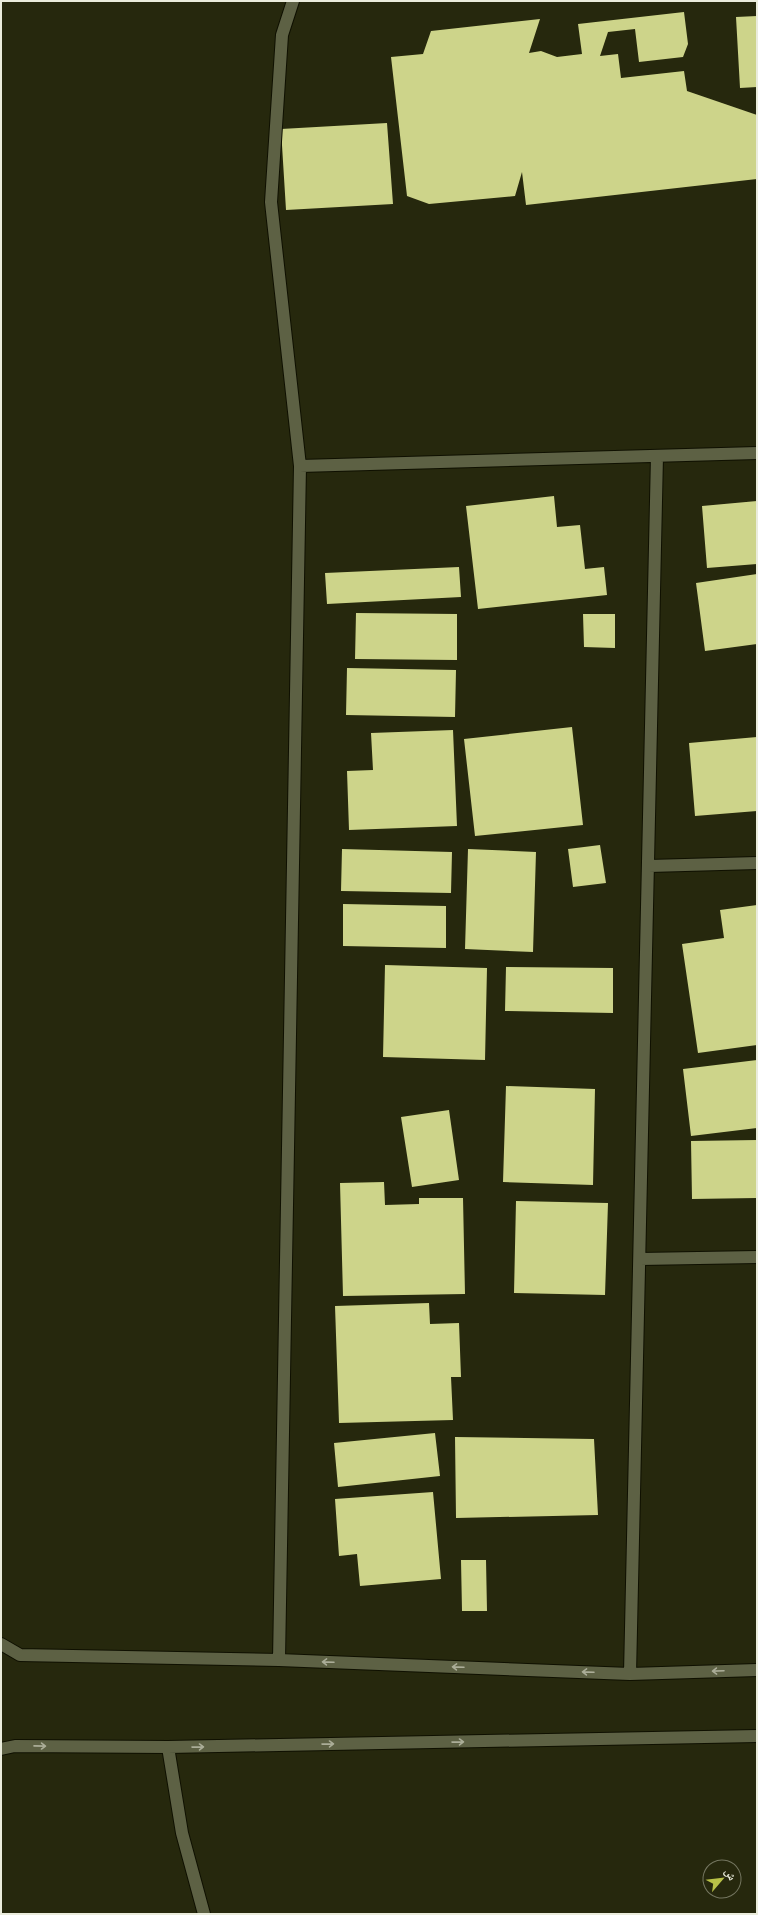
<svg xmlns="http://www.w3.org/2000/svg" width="758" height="1915" viewBox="0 0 758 1915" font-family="'Fira Sans Condensed','Noto Naskh Arabic',sans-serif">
<rect width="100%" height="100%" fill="#26280d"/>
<path fill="#cdd48a" d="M684,12L688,44L683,57L639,62L635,29L608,32L600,56L618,54L621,78L684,71L687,91L757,115V179L526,205L522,172L515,196L429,204L407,196L391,57L423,54L431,31L540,19L529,53L541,51L557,57L582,54L578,24Z
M757,16V87L740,88L736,17Z
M387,123L393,204L286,210L281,129Z
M554,496L557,527L580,525L585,569L604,567L607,595L478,609L466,506Z
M757,501V564L707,568L702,506Z
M459,567L461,597L327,604L325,573Z
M757,574V644L705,651L696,583Z
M356,613L457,614V660L355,659Z
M583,614H615V648L584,647Z
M347,668L456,670L455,717L346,715Z
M572,727L583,825L475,836L464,739Z
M453,730L457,826L349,830L347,771L373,770L371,733Z
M757,737V811L695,816L689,743Z
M600,845L606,883L573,887L568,849Z
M342,849L452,852L451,893L341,891Z
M468,849L536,852L533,952L465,949Z
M343,904L446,906V948L343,946Z
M757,905V1045L698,1053L682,944L724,938L720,910Z
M385,965L487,968L485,1060L383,1057Z
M506,967L613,968V1013L505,1011Z
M757,1060V1128L691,1136L683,1069Z
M506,1086L595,1089L593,1185L503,1182Z
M449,1110L459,1180L412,1187L401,1117Z
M757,1140V1198L692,1199L691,1141Z
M384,1182L385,1205L419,1204V1198H463L465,1294L343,1296L340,1183Z
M516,1201L608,1203L605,1295L514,1293Z
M429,1303L430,1324L459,1323L461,1377H451L453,1420L339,1423L335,1306Z
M435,1433L440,1476L338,1487L334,1443Z
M455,1437L594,1439L598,1515L456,1518Z
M433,1492L441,1579L360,1586L357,1554L339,1556L335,1499Z
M461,1560H486L487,1611H462Z"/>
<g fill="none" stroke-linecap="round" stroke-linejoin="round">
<g stroke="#0f1000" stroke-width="14">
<path id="minor" d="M300,466L757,453
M649,866L757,863
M640,1259L757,1257
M1,1644L20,1655L279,1660L630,1674L757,1670
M279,1660L300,466L271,202L282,35L293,1
M630,1674L657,456
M168,1747L182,1833L204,1914
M1,1749L15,1746L168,1747L757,1736"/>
</g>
<use href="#minor" stroke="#5d6144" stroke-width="12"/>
</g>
<defs><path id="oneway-shaft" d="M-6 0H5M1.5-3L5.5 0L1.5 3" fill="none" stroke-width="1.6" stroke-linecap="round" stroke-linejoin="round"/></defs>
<g stroke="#abad98">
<use href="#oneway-shaft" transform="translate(328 1662) rotate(-178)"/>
<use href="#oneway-shaft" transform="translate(458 1667) rotate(-178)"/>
<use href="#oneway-shaft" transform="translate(718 1671) rotate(178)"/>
<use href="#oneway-shaft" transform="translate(588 1672) rotate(-178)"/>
<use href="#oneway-shaft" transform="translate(458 1742) rotate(-1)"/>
<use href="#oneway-shaft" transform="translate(328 1744) rotate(-1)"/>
<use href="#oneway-shaft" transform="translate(40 1746) rotate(1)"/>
<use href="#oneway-shaft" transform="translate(198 1747) rotate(-1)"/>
</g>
<rect width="758" height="1915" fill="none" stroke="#eaecdc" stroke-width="4"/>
<g transform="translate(722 1879) rotate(62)"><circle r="19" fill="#26280d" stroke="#747660"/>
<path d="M0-3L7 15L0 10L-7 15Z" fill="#b8c147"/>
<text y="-6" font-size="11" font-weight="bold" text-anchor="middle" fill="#eaecdc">ش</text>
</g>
</svg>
